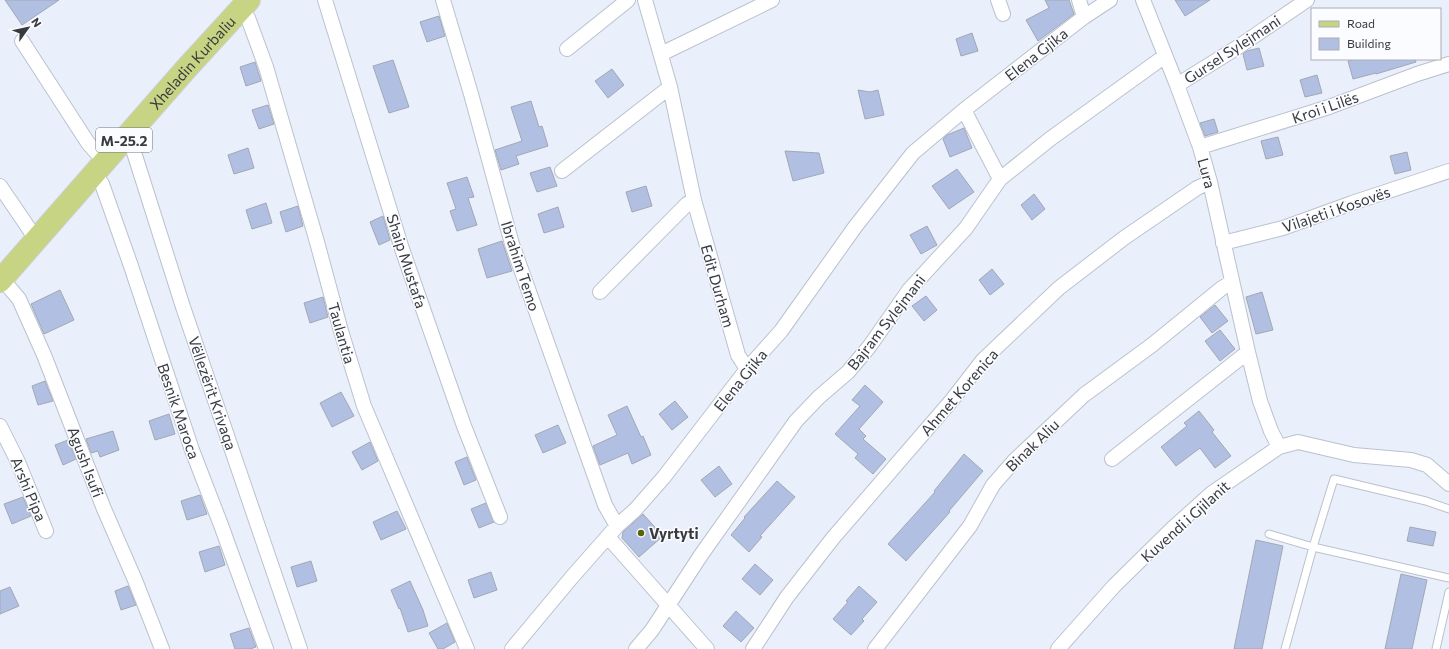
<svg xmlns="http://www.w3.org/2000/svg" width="1449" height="649" viewBox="0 0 1449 649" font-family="Commissioner,sans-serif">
<rect width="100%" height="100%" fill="#e9effb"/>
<path fill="#b1c0e2" stroke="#a2a7b3" d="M5,0H59L22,25Z
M1045,0H1069L1074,14L1038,41L1026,20L1049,8Z
M1175,0H1210L1185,16Z
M439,16L445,36L427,42L420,22Z
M972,33L978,51L961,56L956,39Z
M1259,48L1264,66L1247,70L1243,54L1247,51Z
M1356,59H1415L1416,62L1376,74V73L1353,79L1348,61Z
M393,60L409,107L389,113L373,66Z
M255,62L261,81L246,86L240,67Z
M612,69L624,85L608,98L595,81Z
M1317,75L1322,93L1305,97L1300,80Z
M858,90L870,92L878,90L884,115L865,119Z
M531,101L539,127L542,126L548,146L516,156L519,164L501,170L495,150L522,141L511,107Z
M268,105L274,124L259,129L252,110Z
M1214,119L1218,132L1205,136L1200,123Z
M964,128L972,148L950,157L943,139L947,135Z
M1278,137L1283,155L1266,159L1261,141Z
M248,148L254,168L234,174L228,155Z
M785,151L819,153L824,173L793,181Z
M1407,152L1411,170L1395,174L1390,156Z
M550,167L557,186L537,192L530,173Z
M957,169L974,192L949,209L932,186Z
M467,177L474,197L468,198L477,225L457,231L450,211L456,209L447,183Z
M646,186L652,206L632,212L626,192Z
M1034,194L1045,209L1032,220L1021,205Z
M266,203L272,223L252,229L246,210Z
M298,206L303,226L286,232L280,212Z
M558,207L564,227L544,233L538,214Z
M383,216L390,240L379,245L370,222Z
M927,226L937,245L921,254L910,235Z
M502,241L512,271L487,278L478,249Z
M992,269L1004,284L990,295L979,280Z
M60,290L74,320L44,334L31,304Z
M1262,292L1273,330L1256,334L1246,297Z
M926,296L937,310L924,321L912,306Z
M323,297L328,317L310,323L304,303Z
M1215,305L1228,321L1212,333L1200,317Z
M1220,330L1235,349L1220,361L1205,341Z
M45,381L53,401L38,405L32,386Z
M865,385L883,402L859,429L866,436L863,439L886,459L873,474L855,458L858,454L835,434L860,406L852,400Z
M341,392L354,416L332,427L320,403Z
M675,401L688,417L672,430L659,414Z
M627,406L641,437L643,436L651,455L632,464L628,453L600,465L593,446L617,435L608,415Z
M1199,411L1214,430L1212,432L1231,456L1215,468L1200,448L1176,466L1161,447L1187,426L1184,423Z
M169,414L175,434L155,440L149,421Z
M558,425L566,443L543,453L535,435Z
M113,431L119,450L100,457L98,451L91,453L86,439Z
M68,440L76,459L63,465L55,445Z
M370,442L378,461L362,470L352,452Z
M964,454L983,471L949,511L950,512L906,561L888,544L935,492L934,491Z
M467,457L476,480L464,485L455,462Z
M719,466L732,484L715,497L701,480Z
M777,481L795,497L760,536L762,537L749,552L731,535L745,518L744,517Z
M200,495L207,514L187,520L181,501Z
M23,497L31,516L12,524L4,504Z
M486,503L494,522L479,528L471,509Z
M397,511L406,529L381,540L373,522Z
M643,514L663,536L639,557L622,538L623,532Z
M1410,527L1436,532L1433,546L1407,541Z
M1256,540L1283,546L1262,649H1234Z
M219,546L225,565L205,572L199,552Z
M311,561L317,581L297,587L291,567Z
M755,564L773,580L760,595L742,579Z
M491,572L497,590L474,598L468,580Z
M1401,574L1427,580L1412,649H1385Z
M410,581L423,610L428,626L408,632L400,608L399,609L391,590Z
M128,586L136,605L121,610L115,591Z
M859,586L877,602L862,619L864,621L851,635L833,619L848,602L846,601Z
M10,587L19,606L0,614V591Z
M736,611L754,628L741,642L723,626Z
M447,623L455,642L443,649H438L429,633Z
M249,628L256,647L250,649H235L230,634Z"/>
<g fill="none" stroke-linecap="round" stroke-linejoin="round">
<g stroke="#bbc1cd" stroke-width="9">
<path id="lane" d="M1269,534L1313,547L1334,479L1426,501L1449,509
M1285,649L1313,547L1449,578
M1436,649L1449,592"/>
</g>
<g stroke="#bbc1cd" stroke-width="16">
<path id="street" d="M325,0L402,249L464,426L500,517
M443,0L471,94L512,244L605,505L617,526
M645,0L670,87L694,200L738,355L747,369
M998,0L1003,14
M1079,0L1084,17
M1143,0L1177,85L1200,147L1210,182L1248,352L1260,401L1271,431L1279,447
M241,8L248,18L266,67L317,242L341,331L364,406L467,649
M22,41L88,143L105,162
M567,49L628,0
M661,54L772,0
M1177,85L1238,47L1307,0
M964,110L1000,179
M125,138L132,146L183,307L300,649
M1200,147L1329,107L1417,74L1449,64
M562,171L670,87
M95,174L102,184L131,266L192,450L221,525L266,649
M0,186L36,239
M1223,243L1283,228L1352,203L1449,171
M2,279L19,299L44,355L104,509L135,580L162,649
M600,292L687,204L694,200
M0,426L18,462L46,531
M1112,459L1248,352
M608,537L707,649
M512,649L572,577L617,526L635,510L664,477L747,369L781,331L855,227L913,153L964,110L1084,17L1110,0
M636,649L652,630L701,555L796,421L819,397L848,372L869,347L909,290L966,228L1000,179L1050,139L1165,56
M753,649L787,597L833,538L952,400L983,360L1059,288L1124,238L1197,188L1210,182
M875,649L970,526L993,485L1014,461L1084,395L1152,345L1222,288L1232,282
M1058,649L1114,586L1173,528L1212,493L1279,447L1298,442L1354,455L1411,460L1427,465L1449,484"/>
</g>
<g stroke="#cfd0d1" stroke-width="24">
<g id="primary">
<path id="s1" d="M0,281L185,70L249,0"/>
</g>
</g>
<use href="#lane" stroke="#fff" stroke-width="7"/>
<use href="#street" stroke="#fff" stroke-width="14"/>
<use href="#primary" stroke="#c6d483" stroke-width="22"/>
</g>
<circle fill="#57650a" stroke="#fbfcff" stroke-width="1.5" cx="641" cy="533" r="4"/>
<g text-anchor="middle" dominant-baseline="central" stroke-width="3" stroke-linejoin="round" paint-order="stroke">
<rect fill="#fbfcff" stroke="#727479" stroke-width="1" x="96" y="128" width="56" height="24" rx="3"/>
<g font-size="14" font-weight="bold" fill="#383a3f">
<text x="124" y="140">M-25.2</text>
</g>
<g font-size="15" fill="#383a3f" stroke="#fbfcff">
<text transform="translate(1232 49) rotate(-33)">Gursel Sylejmani</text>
<text transform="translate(1036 54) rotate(-38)">Elena Gjika</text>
<text stroke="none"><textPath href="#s1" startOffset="291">Xheladin Kurbaliu</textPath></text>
<text transform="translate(1325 107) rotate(-19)">Kroi i Lilës</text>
<text transform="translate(1207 173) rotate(75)">Lura</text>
<text transform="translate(1336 209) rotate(-19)">Vilajeti i Kosovës</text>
<text transform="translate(407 261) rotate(72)">Shaip Mustafa</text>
<text transform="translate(521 266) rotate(72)">Ibrahim Temo</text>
<text transform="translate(718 286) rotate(74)">Edit Durham</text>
<text transform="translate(886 322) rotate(-52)">Bajram Sylejmani</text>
<text transform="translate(342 333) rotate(74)">Taulantia</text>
<text transform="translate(740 380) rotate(-51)">Elena Gjika</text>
<text transform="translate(959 392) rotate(-49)">Ahmet Korenica</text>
<text transform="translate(213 393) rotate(71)">Vëllezërit Krivaqa</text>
<text transform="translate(179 411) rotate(71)">Besnik Maroca</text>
<text transform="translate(1032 445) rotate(-44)">Binak Aliu</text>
<text transform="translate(86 462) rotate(69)">Agush Isufi</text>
<text transform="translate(29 489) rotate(67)">Arshi Pipa</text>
<text transform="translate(1185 521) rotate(-42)">Kuvendi i Gjilanit</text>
</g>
<g font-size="15" font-weight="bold" fill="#383a3f" stroke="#fbfcff" text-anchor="start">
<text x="649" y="533">Vyrtyti</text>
</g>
</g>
<rect x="1311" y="8" width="130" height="52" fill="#fbfcff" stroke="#adaeb2"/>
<rect x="1319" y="21" width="20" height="6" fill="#c6d483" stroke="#adaeb2"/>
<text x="1347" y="28" font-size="12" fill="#383a3f">Road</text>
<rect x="1319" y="38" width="20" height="12" fill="#b1c0e2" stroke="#adaeb2"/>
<text x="1347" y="48" font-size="12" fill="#383a3f">Building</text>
<g transform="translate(28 28) rotate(57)" stroke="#fbfcff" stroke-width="3" paint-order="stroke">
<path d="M0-3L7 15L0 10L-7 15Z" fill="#383a3f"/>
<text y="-6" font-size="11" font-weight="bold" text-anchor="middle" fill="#383a3f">N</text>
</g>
</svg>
